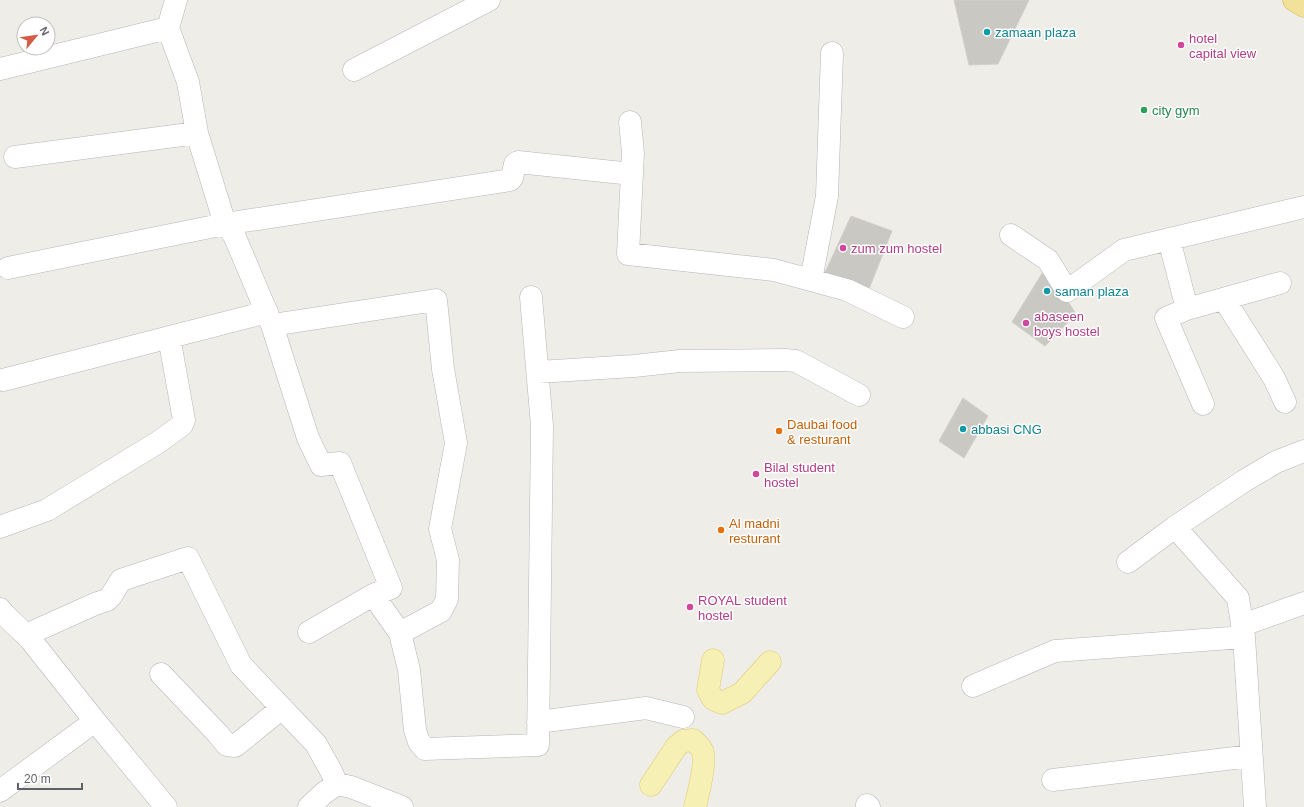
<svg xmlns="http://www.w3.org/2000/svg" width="1304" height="807" viewBox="0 0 1304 807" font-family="Helvetica,sans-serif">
<rect width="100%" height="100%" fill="#eeede7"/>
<path fill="#cac8c3" stroke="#d3cfc6" d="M954,0H1029L998,64L969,65Z
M851,216L892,231L869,289L823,277Z
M1046,267L1076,314L1045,346L1012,322Z
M963,398L988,416L964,458L939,441Z"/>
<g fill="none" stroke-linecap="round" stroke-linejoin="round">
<g stroke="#b4b6ba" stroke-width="23">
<path id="minor" d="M176,0L168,28L188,82L197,133L225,224L234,235L272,325L308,438L321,465L340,463L391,588L373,595L309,632
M0,69L168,28
M354,70L489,0
M630,122L633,153L628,254L774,270L847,290L903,317
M15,157L197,133
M1011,235L1048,260L1067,291L1124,250L1304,207
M1169,239L1187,309L1280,283
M8,268L225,224L510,180L512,178L515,164L518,162L632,174
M811,280L827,196L832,53
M1224,299L1274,378L1285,402
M1187,309L1166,318L1203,404
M272,325L436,300L443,369L456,443L440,529L448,560L447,599L441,611L400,633L409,670L415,730L419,742L425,749L538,745L542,426L531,297
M538,372L634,366L680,361L785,360L796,361L859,395
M3,380L267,312
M0,527L47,510L157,443L182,425L184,420L169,337
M1175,527L1238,598L1244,637L1255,807
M1128,562L1175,527L1244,481L1276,462L1304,451
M373,595L400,633
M0,609L4,614L30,639L95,721L166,807
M1243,625L1304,603
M26,635L95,604L107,600L111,596L121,580L188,558L241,665L316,744L331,771L337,784
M161,674L218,734L227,745L235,746L282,708
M973,686L1055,651L1244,637
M538,722L646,708L683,717
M1053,780L1251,756
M0,791L95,721
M867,805L869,807
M309,807L324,793L337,784L351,787L402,807"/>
</g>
<g stroke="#e1c96d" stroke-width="23">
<path id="major" d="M713,660L708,690L713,699L722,703L742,693L770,662
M651,785L676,747L683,741L693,740C697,744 702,747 703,753C706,763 698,795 695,807"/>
</g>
<g stroke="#daac1b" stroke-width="23">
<path id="highway" d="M1294,0L1304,6"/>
</g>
<use href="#minor" stroke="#fff" stroke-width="22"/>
<use href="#major" stroke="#f6f0b5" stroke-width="22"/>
<use href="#highway" stroke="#f1e19b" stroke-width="22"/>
</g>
<g fill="#0f9aa8" stroke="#fff" stroke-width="1.5">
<circle cx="987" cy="32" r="4"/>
<circle cx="1047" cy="291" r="4"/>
<circle cx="963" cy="429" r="4"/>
</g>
<g fill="#d1479c" stroke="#fff" stroke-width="1.5">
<circle cx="1181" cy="45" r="4"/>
<circle cx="843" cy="248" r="4"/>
<circle cx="1026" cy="323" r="4"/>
<circle cx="756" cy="474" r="4"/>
<circle cx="690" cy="607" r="4"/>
</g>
<circle fill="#2e9e5b" stroke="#fff" stroke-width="1.5" cx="1144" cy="110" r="4"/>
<g fill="#e8710a" stroke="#fff" stroke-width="1.5">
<circle cx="779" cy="431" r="4"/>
<circle cx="721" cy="530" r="4"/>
</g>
<g text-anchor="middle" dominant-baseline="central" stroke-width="3" stroke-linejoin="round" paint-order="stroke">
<g font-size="13" fill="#0d838f" stroke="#fff" text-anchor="start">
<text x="995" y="32">zamaan plaza</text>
<text x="1055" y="291">saman plaza</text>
<text x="971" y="429">abbasi CNG</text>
</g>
<g font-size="13" fill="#b23c85" stroke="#fff" text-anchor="start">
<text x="1189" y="38">hotel<tspan x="1189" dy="15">capital view</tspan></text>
<text x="851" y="248">zum zum hostel</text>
<text x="1034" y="316">abaseen<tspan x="1034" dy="15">boys hostel</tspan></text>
<text x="764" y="467">Bilal student<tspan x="764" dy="15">hostel</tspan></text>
<text x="698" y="600">ROYAL student<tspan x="698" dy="15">hostel</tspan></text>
</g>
<g font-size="13" fill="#27864d" stroke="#fff" text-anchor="start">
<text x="1152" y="110">city gym</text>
</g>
<g font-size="13" fill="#c56008" stroke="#fff" text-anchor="start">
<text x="787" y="424">Daubai food<tspan x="787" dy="15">&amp; resturant</tspan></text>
<text x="729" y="523">Al madni<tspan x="729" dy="15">resturant</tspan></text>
</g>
</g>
<g transform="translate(36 36) rotate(61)"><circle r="19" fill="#ffffff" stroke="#bfc0c1"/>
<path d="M0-3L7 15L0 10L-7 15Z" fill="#d55b46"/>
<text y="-6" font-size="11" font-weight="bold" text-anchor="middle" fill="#5e6165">N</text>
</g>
<path d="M18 783v6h64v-6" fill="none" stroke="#5e6165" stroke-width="2"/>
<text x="24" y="783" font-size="12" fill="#5e6165" stroke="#ffffff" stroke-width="3" paint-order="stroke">20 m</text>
</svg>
